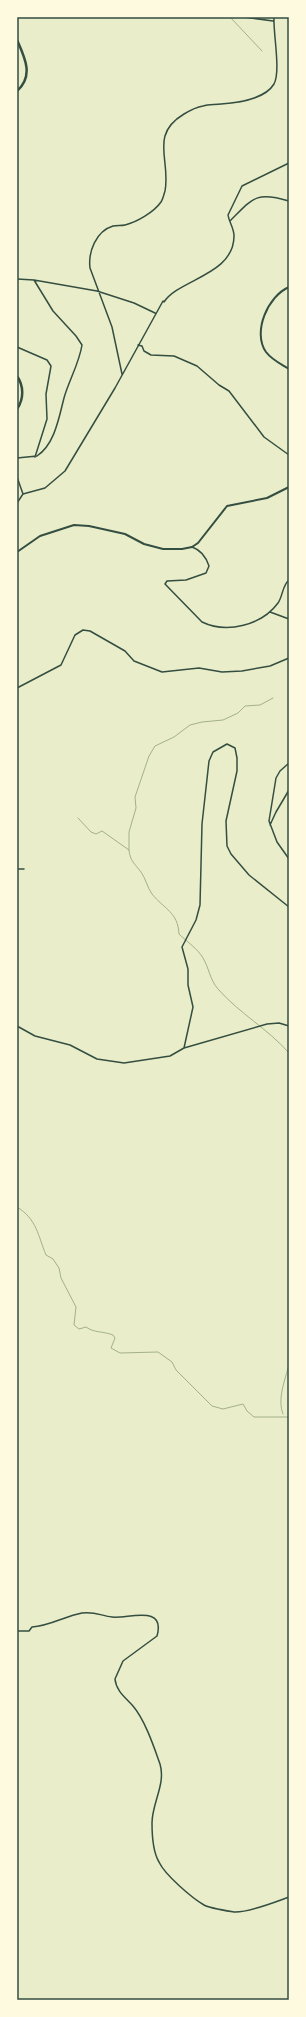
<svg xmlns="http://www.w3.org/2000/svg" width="306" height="2017" viewBox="0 0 306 2017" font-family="'Varela Round',sans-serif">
<rect width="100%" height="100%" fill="#e9edc9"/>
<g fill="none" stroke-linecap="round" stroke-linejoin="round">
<path stroke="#a3b18a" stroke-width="1" d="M230,17L262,51
M78,818L91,832L96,834L102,831L129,850C130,861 135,864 141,872C146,879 147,887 152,894C164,909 178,912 179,934C186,941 198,949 203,958C209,968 210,980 218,989C240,1014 267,1028 289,1053
M129,850V832L136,808L135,797L149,756L155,746L174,737L190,725L202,722L223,720L238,713L245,706L260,705L273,698
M17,1207C37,1219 38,1236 46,1255L53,1259L59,1268L61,1278L76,1307L74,1325L79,1329L86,1327C94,1333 103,1331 113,1335L115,1338L111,1348L120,1353L158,1352L172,1362L176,1370L212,1406L223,1409L243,1404L247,1411L254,1417H289
M283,1414C277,1399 285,1380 289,1365"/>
<path stroke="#344e41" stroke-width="1.5" d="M244,17L273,21
M230,221C253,198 256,191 289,201
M17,279L34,280L97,291L134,303L155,313
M138,345L142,346L144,351L151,355L174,356L197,366L219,385L229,391L264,437L289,455
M17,347L47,360L51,366L46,394L47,419L35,457
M122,374L112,327L90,268C88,252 96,231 113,226C117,225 121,226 125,225C137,222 154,212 161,202C163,199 164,194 165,191C171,160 149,135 184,114C189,111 197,107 203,106C209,104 215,105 221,104C237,103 265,99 274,84C281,71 273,33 274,17
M17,458L37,456C55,444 59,417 64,398C69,380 79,364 82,345L76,336L53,311L34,280
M17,477L23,494
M17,503L23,494L45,488L65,471L115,388L163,301L164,302C179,279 234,275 234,236C234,228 229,222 228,215L242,186L289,163
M192,547C201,550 206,557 209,566L206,573L186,580L167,581L165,584L202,622C227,634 262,625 278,603C283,596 282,586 289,580
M270,612L289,619
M17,688L61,665L75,635L83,630L90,631L125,651L134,661L162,672L199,668L222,672L242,671L270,666L289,658
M289,763L280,771L276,778L269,821L277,842L289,859
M270,825L276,812L289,790
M17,869H24
M17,1026L35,1036L70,1045L97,1059L124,1063L170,1056L184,1048L267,1024L279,1023L289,1026
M184,1048L193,1007L188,985V969L182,947L196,920L200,905L202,824L209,761L213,752L227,744L235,748L237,758V771L226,821L227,846L231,854L249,875L289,907
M17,1631H29L32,1627C50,1626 65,1616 82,1613C94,1611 102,1616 112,1617C128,1619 166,1604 157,1636L123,1661L115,1679C116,1691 126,1698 133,1706C145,1720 154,1747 160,1764C166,1784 152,1803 152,1823C152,1835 153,1852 159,1862C165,1875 192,1898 204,1905C209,1908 228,1911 234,1912C248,1913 275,1902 289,1897"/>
<path stroke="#344e41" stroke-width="2" d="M289,287C268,296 252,332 266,352C272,360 281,364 289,369
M17,552L40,536L74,525L89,526L125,534L144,544L163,549H182L192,547L198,543L227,506L267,498L289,487"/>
<path stroke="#344e41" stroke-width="2.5" d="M17,40C25,58 34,76 17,91
M17,376C24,386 24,399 17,409"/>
</g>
<rect width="306" height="2017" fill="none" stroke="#fefae0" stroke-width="36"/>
<rect x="18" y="18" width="270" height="1981" fill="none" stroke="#344e41" stroke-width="1.5"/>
</svg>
